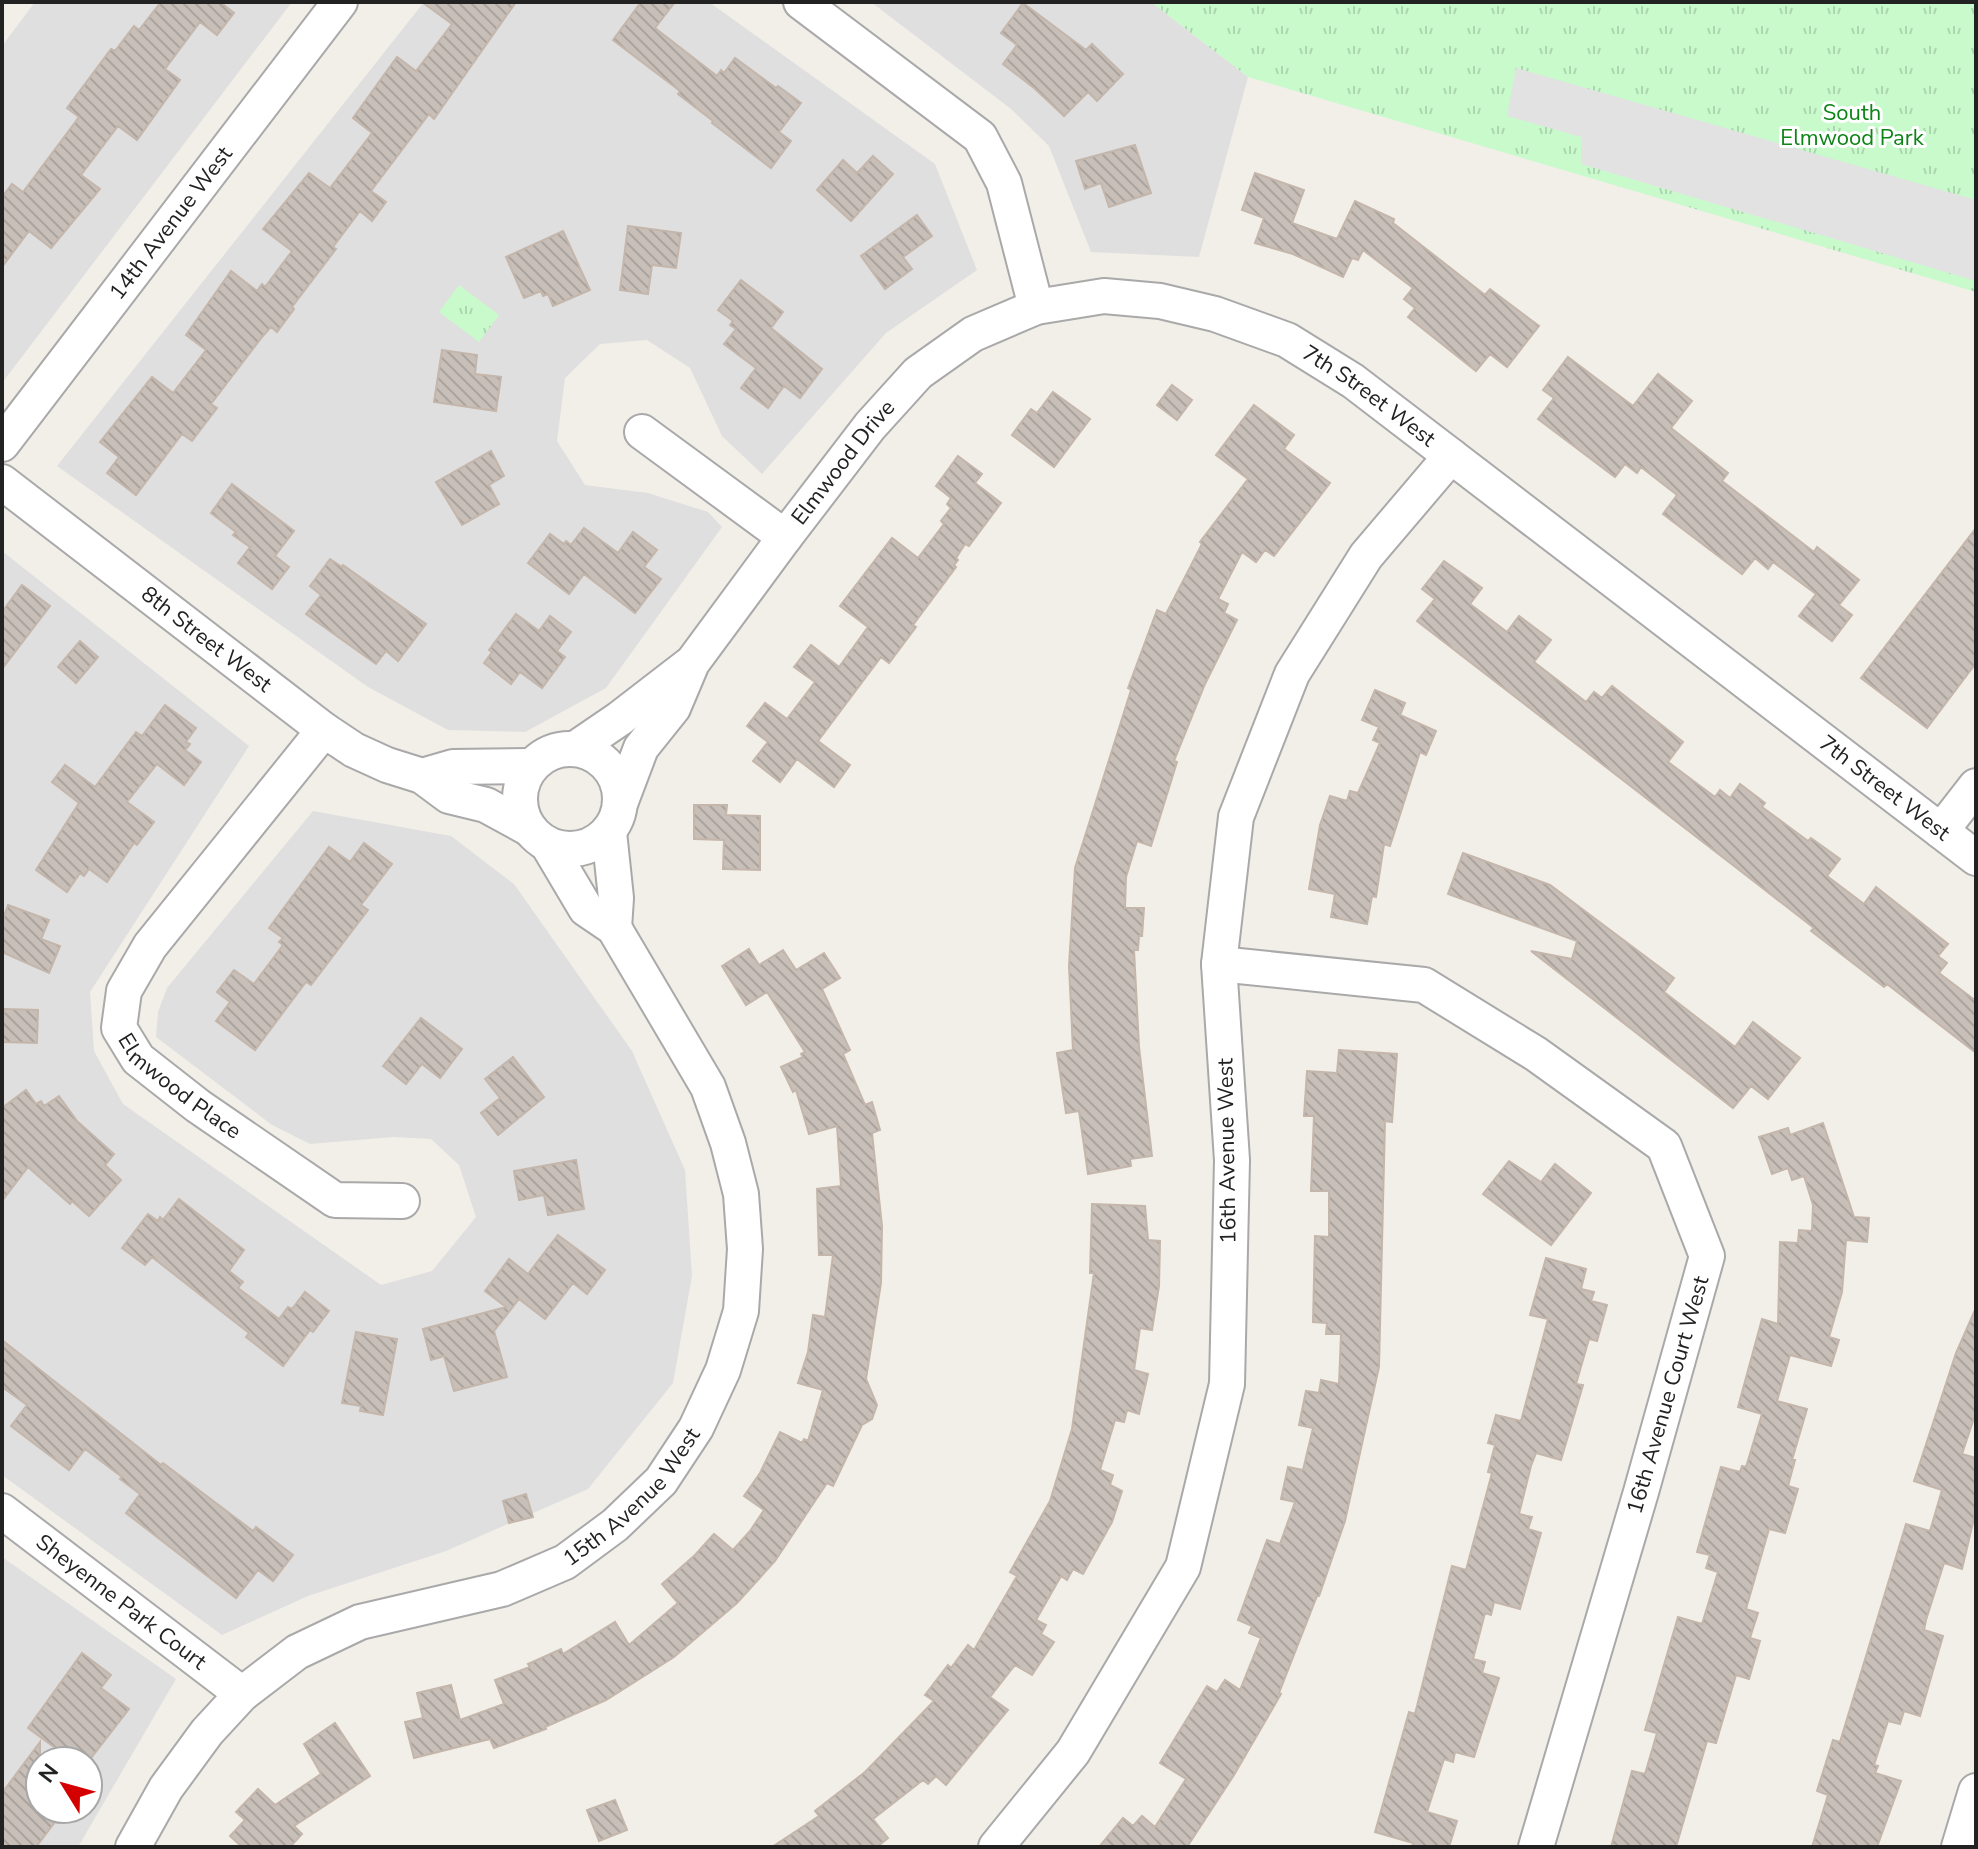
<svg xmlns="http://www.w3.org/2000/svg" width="1978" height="1849" viewBox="0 0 1978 1849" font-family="'Nunito Sans',sans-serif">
<defs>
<pattern id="park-tufts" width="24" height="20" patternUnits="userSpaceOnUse" patternTransform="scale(2)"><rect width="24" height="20" fill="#c8facc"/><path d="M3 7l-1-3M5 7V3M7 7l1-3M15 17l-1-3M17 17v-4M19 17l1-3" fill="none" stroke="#acd6af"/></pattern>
<pattern id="building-back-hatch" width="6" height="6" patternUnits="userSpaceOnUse" patternTransform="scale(2)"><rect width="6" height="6" fill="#c7bfb8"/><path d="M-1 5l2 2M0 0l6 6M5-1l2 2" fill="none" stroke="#aba49e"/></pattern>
</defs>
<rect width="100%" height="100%" fill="#f2efe9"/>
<path fill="#e0dfdf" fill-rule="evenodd" d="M35,2H292L2,383V46Z
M424,2H709L935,164L977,270L886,333L762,474L722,436L690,368L647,340L600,344L565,378L557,441L585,485L648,493L708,512L722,527L606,688L525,732L448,730L368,687L57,466Z
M871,2H1151L1248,77L1199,257L1091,252L1049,146L1011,109Z
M2,551L249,746L90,992L94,1051L123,1104L381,1285L432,1271L476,1217L459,1165L431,1139L393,1137L310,1144L272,1125L156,1037L158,1012L167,988L313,811L451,836L514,884L632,1051L685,1170L692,1276L673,1383L588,1489L446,1551L308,1596L222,1635L2,1475Z
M2,1557L176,1679L78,1847H2ZM40,1761H88V1809H40Z"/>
<path fill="url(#park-tufts)" d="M1151,2H1976V292L1248,77Z
M459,285L499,315L479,342L439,312Z"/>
<path fill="#e2e2e2" d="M1516,68L1976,200V281L1581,164V137L1507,116Z"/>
<path fill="url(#building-back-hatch)" stroke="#c4b6ab" stroke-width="2" d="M161,2H220L234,13L217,35L200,22L165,69L180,80L137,140L118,126L81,175L100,189L51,248L29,231L2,267V197L12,184L23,192L79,117L67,108L111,49L115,51L134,26L139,30Z
M422,2H516L434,119L429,114L371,191L386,202L372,221L360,211L333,247L336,249L292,307L294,309L277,332L271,327L262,337L211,404L217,408L192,441L182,434L136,495L107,473L119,457L100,442L152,377L173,393L206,350L186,335L231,271L257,291L262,284L265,287L292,251L263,229L309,173L330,188L372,133L353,118L381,79L397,57L416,71L452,24Z
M641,2H675L655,28L717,76L721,70L724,73L735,58L776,88L778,86L801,103L779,132L791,141L771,168L712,123L713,121L678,94L680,91L613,40Z
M1023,3L1086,50L1092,44L1123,74L1097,101L1088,92L1064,116L1034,88L1003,64L1017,45L1001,33Z
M1135,145L1151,193L1109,207L1101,183L1085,189L1076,161Z
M873,156L893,174L851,221L817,190L843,160L857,173Z
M1255,173L1304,190L1292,223L1337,239L1355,201L1394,219L1393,223L1485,295L1490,289L1539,326L1507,367L1490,354L1476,371L1408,317L1415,308L1404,299L1413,288L1363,250L1358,260L1352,258L1343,277L1293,254L1255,243L1264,218L1242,210Z
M917,215L932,236L903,257L912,269L885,289L861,256Z
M628,226L681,233L676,268L652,265L648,294L620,290Z
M563,231L590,290L553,306L548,294L543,296L541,291L524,298L506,257Z
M741,280L783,312L771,328L822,369L800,398L784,386L768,408L741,388L756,368L724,344L736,329L730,325L733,321L718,310Z
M442,350L477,355L475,374L501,377L496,411L434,402Z
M1568,357L1633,406L1658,374L1692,401L1671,428L1728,473L1722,481L1814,552L1817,547L1859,580L1839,605L1852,615L1832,641L1799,616L1816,594L1773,562L1768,569L1755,558L1742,574L1663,514L1677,495L1641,467L1637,473L1625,464L1615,477L1538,419L1554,398L1543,390Z
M1172,385L1192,400L1177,420L1157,405Z
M1053,392L1090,419L1054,467L1012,435L1031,409L1037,413Z
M1254,405L1294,435L1284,449L1330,483L1274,556L1265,550L1256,562L1242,552L1218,599L1228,604L1224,613L1237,620L1205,684L1174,761L1177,762L1151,846L1137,841L1126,877L1125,908H1144L1142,936H1139L1138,950H1134L1139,1047L1152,1156L1130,1159L1131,1166L1088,1174L1079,1111L1066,1113L1057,1053L1073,1050L1069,966L1075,868L1131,690L1128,688L1157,610L1166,614L1202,544L1200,542L1248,479L1216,455Z
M491,451L504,476L489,485L499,504L462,525L436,482Z
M958,456L982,474L975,483L1001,503L969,546L965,544L956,558L958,560L954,565L956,567L913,625L916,627L889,663L881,657L818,741L850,765L834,787L797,759L780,782L753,761L768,742L747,726L765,703L787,719L815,682L794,667L811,645L839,667L868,627L840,606L892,538L918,558L944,524L941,521L951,508L947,504L951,498L936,486Z
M232,484L294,531L275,556L289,567L272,589L238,563L250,547L233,535L236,532L211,513Z
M584,528L618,553L633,532L657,550L644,567L661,579L635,613L584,574L569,594L528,563L550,534L564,544L566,541L571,545Z
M1976,528V663L1927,728L1861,678Z
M330,559L342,567L343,565L426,624L398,661L386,651L376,664L306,614L321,595L310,586Z
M1444,561L1482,588L1470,604L1507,632L1519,616L1551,640L1534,662L1586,702L1594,692L1602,698L1612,686L1683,742L1668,762L1715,797L1720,790L1730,798L1740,784L1765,803L1762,807L1808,841L1811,838L1840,859L1827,876L1864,904L1876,887L1948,944L1938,956L1947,963L1939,973L1976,1001V1053L1887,984L1884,987L1811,931L1814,928L1747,876L1417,621L1435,599L1422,589Z
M22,585L50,606L2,669V612Z
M516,614L539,631L550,616L571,632L557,651L565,657L542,688L520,672L511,684L484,663L492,652L489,650Z
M80,641L98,657L76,683L58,667Z
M1375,690L1405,703L1400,715L1436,731L1426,755L1420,752L1390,846L1384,844L1376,897L1372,896L1367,924L1331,917L1335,894L1309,889L1320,825L1330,796L1347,801L1350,791L1358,793L1380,743L1373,740L1379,727L1362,720Z
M165,705L196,728L186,742L190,744L185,750L201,762L184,785L157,764L127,802L154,822L137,845L134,843L107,882L89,869L84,876L80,873L67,892L36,870L79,803L52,782L65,765L95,787L136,732L142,736Z
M694,805H727L726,815L760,816V870L723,869L724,840L694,839Z
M364,843L392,864L361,905L368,910L311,985L306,982L255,1050L216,1021L230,1002L217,992L234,970L254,984L283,945L279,942L283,938L269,928L329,847L350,862Z
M1463,853L1550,885L1674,978L1664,992L1735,1047L1753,1022L1800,1058L1768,1099L1751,1086L1733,1108L1531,951L1572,959L1577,941L1448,894Z
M8,905L49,920L41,939L60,946L49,973L2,952V922Z
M749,949L759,965L783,950L796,970L824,953L840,978L822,989L850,1050L843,1054L865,1105L872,1102L880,1130L872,1133L882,1226L881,1283L866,1379L877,1405L872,1419L862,1425L833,1486L827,1483L775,1561L737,1603L674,1657L606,1700L545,1727L546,1729L494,1748L490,1739L414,1758L405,1722L423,1718L417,1693L451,1685L460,1720L504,1704L495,1680L530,1667L528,1664L561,1649L563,1654L615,1622L629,1645L678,1603L662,1584L695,1555L714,1534L733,1550L750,1531L764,1510L744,1496L760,1473L780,1432L802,1443L804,1439L808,1441L823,1390L798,1383L808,1352L813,1315L825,1317L833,1255H819L817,1189L841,1186L837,1126L809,1134L796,1090L793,1092L781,1067L803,1057L801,1054L805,1052L767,992L746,1005L722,966Z
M5,1009L38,1010L37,1043L2,1042V1012H5Z
M421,1018L462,1049L440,1078L422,1064L406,1084L383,1066Z
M1339,1050L1397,1054L1392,1122L1385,1121L1379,1367L1345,1521L1319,1596H1317L1279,1693L1281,1694L1234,1775L1187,1847H1099L1123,1818L1133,1826L1142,1816L1155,1827L1186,1779L1160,1763L1207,1686L1217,1692L1225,1680L1240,1690L1261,1638L1249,1633L1252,1626L1238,1620L1267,1540L1280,1544L1295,1502L1281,1499L1288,1467L1303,1470L1313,1428L1299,1425L1306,1391L1319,1393L1321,1380L1339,1384L1341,1334H1326L1327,1323L1313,1322L1315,1236L1329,1237V1191H1311L1314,1116H1304L1307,1071L1337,1073Z
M513,1057L544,1097L498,1135L481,1113L500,1098L485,1079Z
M26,1090L36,1104L41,1101L44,1106L59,1096L77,1121L114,1154L105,1165L121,1180L89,1216L72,1201L70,1204L28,1167L2,1201V1108Z
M1823,1123L1854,1217L1869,1218L1867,1242L1846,1240L1842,1292L1829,1337L1839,1340L1831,1366L1790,1355L1777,1401L1807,1409L1792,1460H1795L1788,1486L1798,1489L1785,1533L1769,1529L1746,1609L1758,1613L1750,1638L1760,1641L1749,1679L1736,1675L1716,1743L1707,1741L1676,1847H1611L1632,1771L1645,1774L1657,1733L1645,1730L1678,1617L1702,1624L1718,1572L1706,1568L1710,1555L1697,1552L1721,1467L1740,1472L1742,1466L1746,1467L1762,1414L1738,1407L1762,1319L1778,1324L1780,1242L1798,1243L1799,1230L1812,1231L1813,1205L1804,1176L1792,1180L1788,1168L1772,1174L1759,1137L1788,1128L1790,1135Z
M576,1160L584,1209L548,1215L544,1195L519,1200L514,1171Z
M1509,1161L1541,1182L1555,1164L1591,1193L1551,1245L1483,1194Z
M179,1199L244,1250L229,1271L243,1282L238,1288L279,1319L288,1307L292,1309L305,1292L329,1311L313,1332L310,1330L283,1366L246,1337L249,1333L152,1257L145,1265L122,1248L148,1214L158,1221L160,1217L163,1220Z
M1092,1204L1145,1206L1148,1240L1160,1241L1159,1286L1152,1330L1140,1328L1134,1370L1148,1374L1139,1414L1127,1410L1124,1422L1115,1420L1100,1470L1113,1475L1110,1485L1122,1491L1112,1522L1083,1574L1073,1569L1067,1580L1061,1576L1036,1620L1046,1625L1041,1634L1054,1642L1032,1675L1015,1665L990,1697L1008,1710L946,1785L936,1776L928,1784L923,1780L873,1819L888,1838L877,1847H772L819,1816L815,1811L865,1772L934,1701L925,1695L948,1665L951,1668L968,1645L974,1650L1017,1576L1010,1572L1050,1501L1072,1429L1094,1273H1090Z
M558,1235L605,1270L587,1294L573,1283L545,1319L519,1299L494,1331L507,1377L454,1391L444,1356L431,1360L423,1329L506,1307L485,1291L509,1259L528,1274Z
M1546,1258L1586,1269L1581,1289L1594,1292L1591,1301L1607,1305L1597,1341L1589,1339L1576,1384L1583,1385L1561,1460L1536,1453L1531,1466L1519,1514L1532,1517L1528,1529L1541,1533L1520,1609L1494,1602L1491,1615L1485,1613L1473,1659L1485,1662L1482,1673L1499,1678L1474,1757L1455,1752L1453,1762L1444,1759L1427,1812L1457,1821L1449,1847H1412L1413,1843L1375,1832L1409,1712L1415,1714L1452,1566L1466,1570L1492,1473L1488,1472L1495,1445L1488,1443L1496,1415L1521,1421L1548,1319L1530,1315Z
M1975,1310L1976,1412L1962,1454L1976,1458V1510L1962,1569L1944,1563L1926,1620L1924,1630L1943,1636L1920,1716L1904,1711L1900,1724L1888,1721L1874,1765L1878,1766L1875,1773L1901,1781L1877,1847H1812L1828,1795L1817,1791L1833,1740L1840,1742L1906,1524L1930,1531L1942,1490L1914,1481L1956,1353Z
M356,1332L397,1339L383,1415L360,1411L361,1406L342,1403Z
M2,1340L161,1465L163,1463L253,1531L256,1527L293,1555L273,1581L258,1570L236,1598L126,1513L140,1494L120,1479L122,1477L85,1449L69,1470L11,1426L27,1405L2,1387Z
M526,1494L533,1517L509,1523L503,1501Z
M82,1653L111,1675L101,1688L129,1709L88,1762L80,1761L61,1747L58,1750L28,1728Z
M335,1723L370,1776L294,1826L302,1834L290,1847H242L230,1836L245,1820L236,1812L258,1789L275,1805L321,1774L304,1744Z
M40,1742V1811L55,1822L36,1847H2V1793Z
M615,1800L627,1830L599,1841L587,1810Z"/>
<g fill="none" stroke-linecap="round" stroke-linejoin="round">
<g stroke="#a9a9a9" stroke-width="38">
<g id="minor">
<path d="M801,2L980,137L1004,183L1036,307"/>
<path d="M642,432L785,537"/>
<path id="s1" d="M2,444L340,2"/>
<path id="s2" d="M2,482L324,730L354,750L387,765L422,776L449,796L486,805L528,828"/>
<path id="s3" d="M324,730L150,946L124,991L119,1028L138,1059L198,1106L335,1200L402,1201"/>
<circle cx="570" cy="799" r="50"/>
<path d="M575,749L619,719L689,665"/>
<path d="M422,776L453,767L531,766"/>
<path id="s4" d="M621,801L641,748L673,708L692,663L785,537L870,426L918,373L973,334L1036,307L1104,296L1160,301L1215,314L1287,340L1353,381L1976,858"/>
<path d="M1941,831L1976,786"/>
<path d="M609,832L616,898L614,928"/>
<path d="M1219,964L1424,985L1536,1054L1664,1146L1707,1256L1641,1492L1536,1847"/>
<path id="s5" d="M2,1511L242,1694"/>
<path id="s6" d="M133,1847L166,1788L207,1732L242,1694L297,1652L360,1622L502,1589L565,1562L615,1525L661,1481L696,1428L723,1370L741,1311L745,1249L741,1194L728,1143L708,1087L614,928L586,909L548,845"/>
<path d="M996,1847L1073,1752L1183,1567L1227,1384L1232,1160L1219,964L1236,817L1292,674L1366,556L1451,456"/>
<path d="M1959,1847L1976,1791"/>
</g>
</g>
<use href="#minor" stroke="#fff" stroke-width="34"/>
</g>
<g text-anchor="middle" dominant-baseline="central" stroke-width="6" stroke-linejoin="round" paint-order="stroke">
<g font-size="22" fill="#0c8416" stroke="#fff">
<text x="1852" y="113">South<tspan x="1852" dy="25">Elmwood Park</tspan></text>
</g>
<g font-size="22" fill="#222" stroke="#fff">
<text stroke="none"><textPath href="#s1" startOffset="278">14th Avenue West</textPath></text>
<text stroke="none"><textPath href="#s4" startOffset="1018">7th Street West</textPath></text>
<text stroke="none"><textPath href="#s4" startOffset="408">Elmwood Drive</textPath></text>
<text stroke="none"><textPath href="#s2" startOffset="258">8th Street West</textPath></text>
<text stroke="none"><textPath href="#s4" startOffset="1666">7th Street West</textPath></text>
<text stroke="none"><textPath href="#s3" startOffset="452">Elmwood Place</textPath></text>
<text transform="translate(1227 1151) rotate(-91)">16th Avenue West</text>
<text transform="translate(1668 1395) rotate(-74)">16th Avenue Court West</text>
<text stroke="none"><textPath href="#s6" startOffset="636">15th Avenue West</textPath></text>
<text stroke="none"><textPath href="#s5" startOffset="150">Sheyenne Park Court</textPath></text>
</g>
</g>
<rect width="1978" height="1849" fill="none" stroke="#222222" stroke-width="8"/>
<g transform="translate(64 1785) rotate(307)"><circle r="38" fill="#ffffff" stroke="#a7a7a7" stroke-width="2"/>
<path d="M0-6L14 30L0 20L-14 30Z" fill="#d40000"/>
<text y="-12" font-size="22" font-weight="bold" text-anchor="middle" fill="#222222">N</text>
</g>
</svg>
